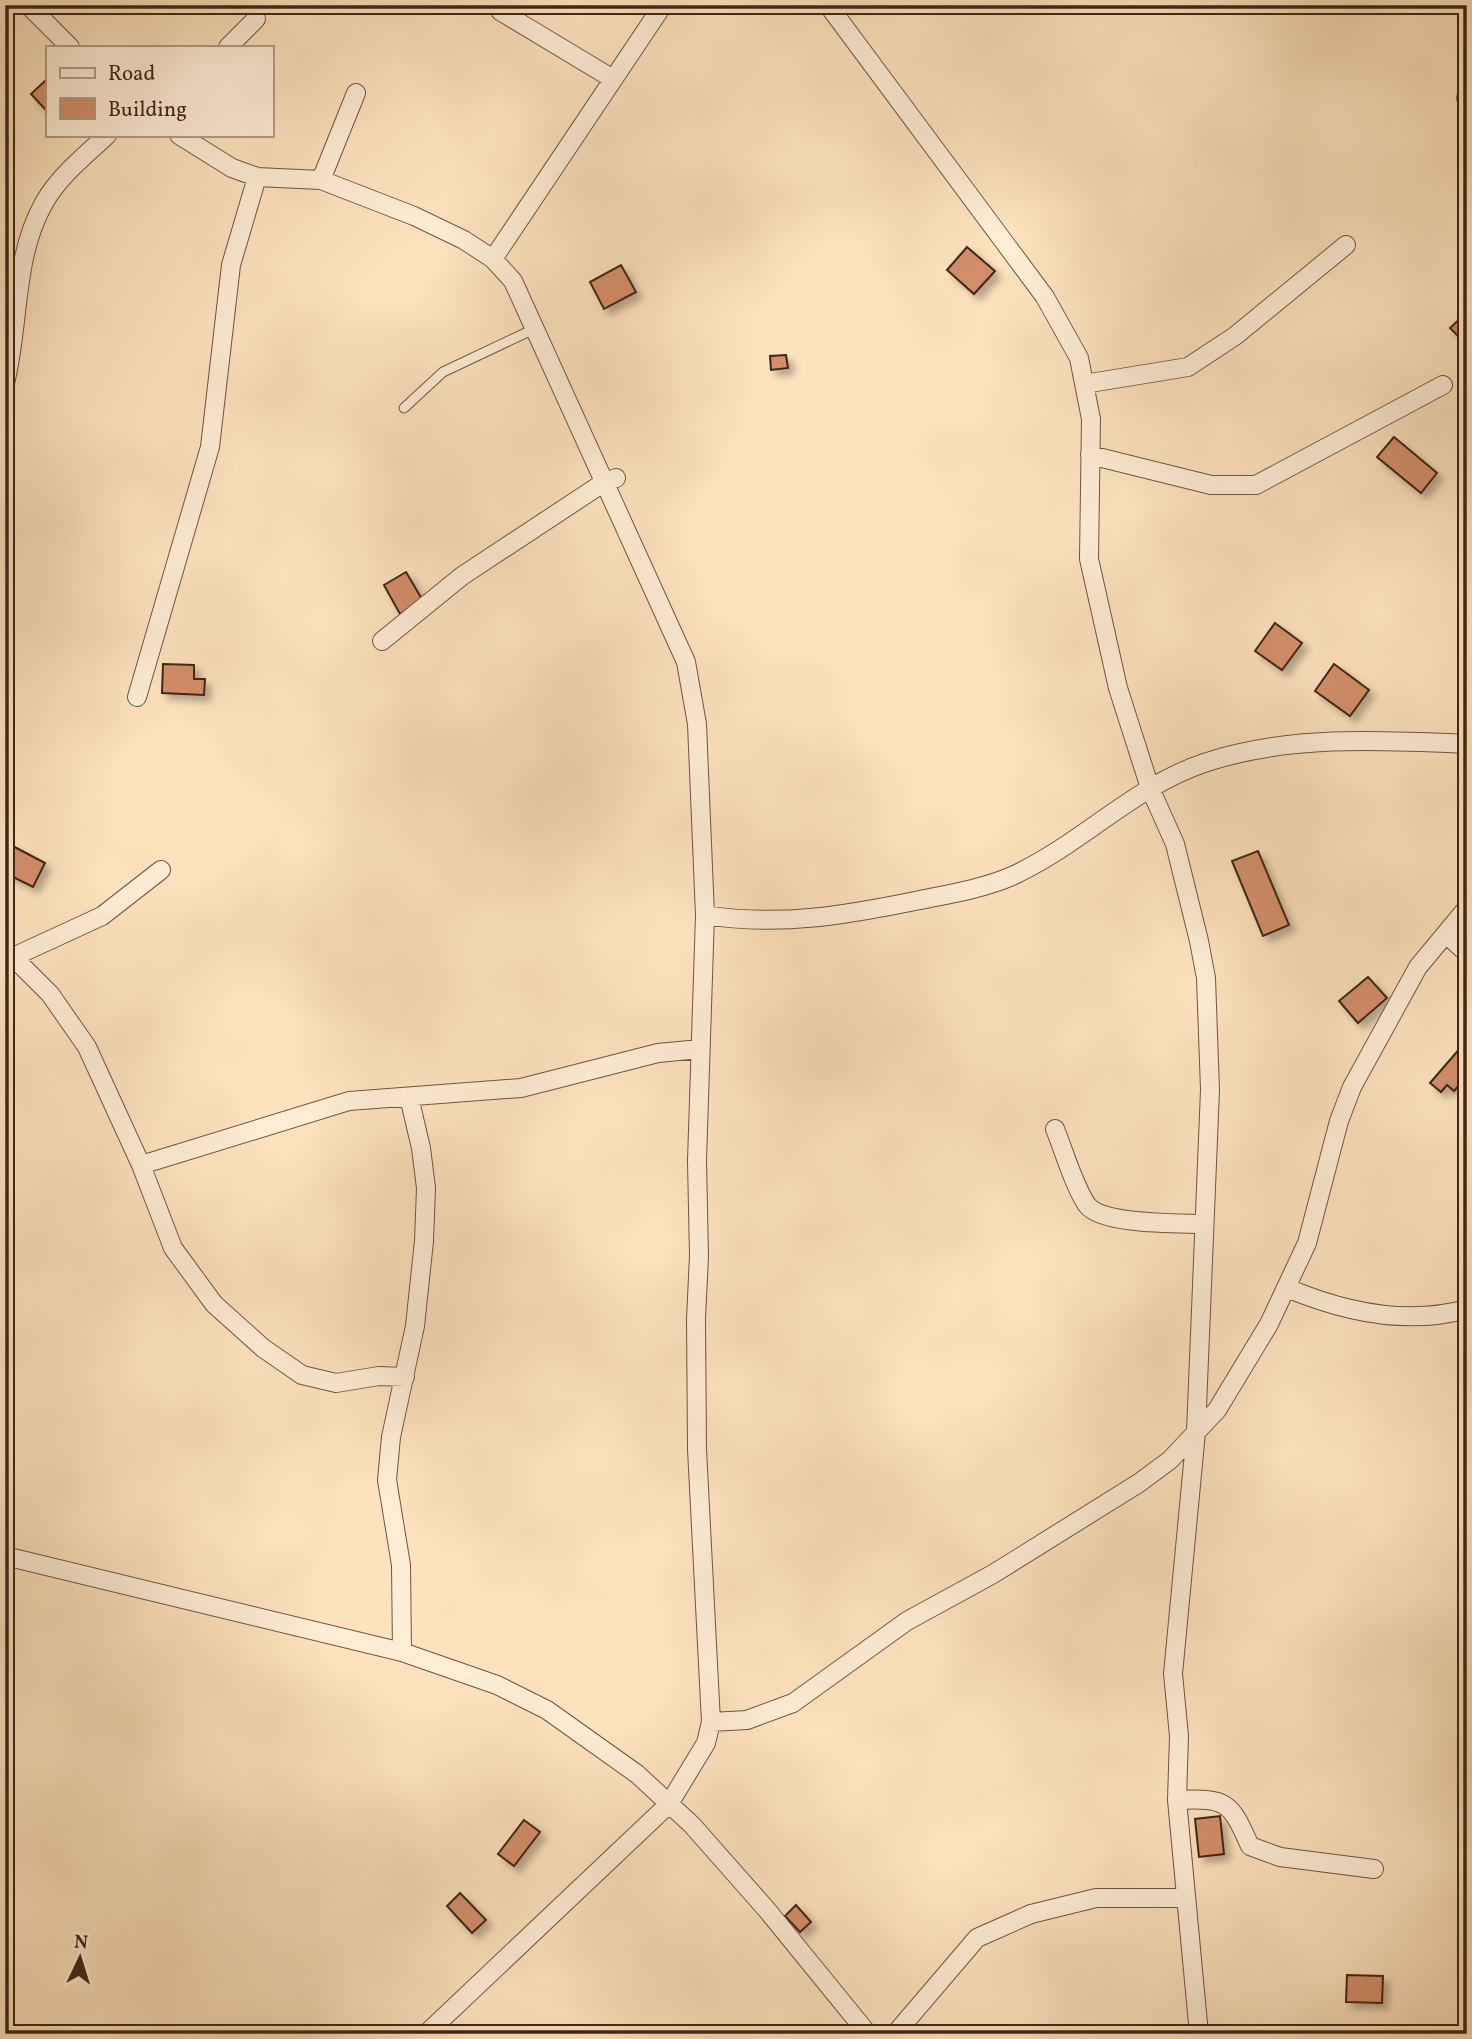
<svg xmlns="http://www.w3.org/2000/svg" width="1472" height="2039" viewBox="0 0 1472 2039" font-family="Vollkorn,serif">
<defs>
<filter id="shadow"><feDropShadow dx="6" dy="6" stdDeviation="3.5" flood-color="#0004"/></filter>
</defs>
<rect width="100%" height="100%" fill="#fde2be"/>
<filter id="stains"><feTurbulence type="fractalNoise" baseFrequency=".00286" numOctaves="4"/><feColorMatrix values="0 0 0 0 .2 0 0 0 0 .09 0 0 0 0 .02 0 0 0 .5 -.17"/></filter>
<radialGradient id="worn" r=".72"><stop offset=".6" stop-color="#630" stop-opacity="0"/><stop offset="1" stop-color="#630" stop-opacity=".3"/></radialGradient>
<path fill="#d38e6a" stroke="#402618" stroke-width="2" filter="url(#shadow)" d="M47,79V107L45,109L31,94Z
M967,247L995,271L974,294L947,270Z
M621,265L636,292L604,309L590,282Z
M1467,312V345L1450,328Z
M786,355L788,368L771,370L770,356Z
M1394,437L1437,473L1421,493L1377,457Z
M406,572L423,601L400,614L384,585Z
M1275,623L1302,643L1282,670L1255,651Z
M163,664L194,665V679H205L204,695L162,693Z
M1334,664L1369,690L1350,716L1315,691Z
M7,843L45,863L33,887L5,873Z
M1258,851L1289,925L1263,936L1232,861Z
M1368,977L1387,998L1358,1023L1339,1001Z
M1462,1046L1467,1050V1076L1454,1091L1447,1085L1441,1092L1430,1083Z
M1220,1816L1224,1854L1199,1857L1195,1819Z
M524,1820L540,1832L514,1866L498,1854Z
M460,1893L486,1920L472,1933L447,1906Z
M796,1905L811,1922L800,1932L785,1916Z
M1347,1975L1383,1976L1382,2003L1346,2002Z"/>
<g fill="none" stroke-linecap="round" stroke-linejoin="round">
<g stroke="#6f5542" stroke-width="11">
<path id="service" d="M404,408L443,372L534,329"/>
</g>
<g stroke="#6f5542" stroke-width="20">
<path id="minor" d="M28,5L70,47
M828,5L1045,297L1079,358L1091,419L1089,559L1118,688L1150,788L1175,844L1199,941L1206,978L1210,1090L1196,1432L1173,1674L1179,1736L1177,1800L1199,2034
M500,11L613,79
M228,47L256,19
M1466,98L1467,97
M179,135L232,168L257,177L321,180L414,216L464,240L493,259L513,281L686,662L697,724L705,915L697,1161L699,1256L696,1319L697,1449L711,1722L706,1743L669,1804L426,2034
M321,180L356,93
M493,259L663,5
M5,383C20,324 13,257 44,203C59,176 85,156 107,135
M1084,384L1188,367L1235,336L1346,245
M1090,455L1211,485H1256L1443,385
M382,641L462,576L603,483L616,478
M137,697L210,447L231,265L257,177
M705,915C780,927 847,915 920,900C950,894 985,888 1012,876C1080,845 1133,787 1204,763C1287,735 1381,740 1467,744
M1446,934L1467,953
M5,949L50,994L87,1047L141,1165L173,1248L214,1304L263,1348L302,1375L336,1383L379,1376L405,1377
M13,957L102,916L161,870
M1055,1129C1064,1151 1074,1186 1087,1205C1102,1225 1178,1223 1203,1224
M141,1165L349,1101L521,1088L658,1053L700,1049
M1287,1288C1344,1312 1406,1326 1467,1309
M5,1556L402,1652L497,1685L547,1710L637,1774L692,1825L767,1910L868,2034
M402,1652L401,1565L387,1480L391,1437L415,1326L424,1241L426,1188L421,1148L409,1097
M711,1722L747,1720L793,1703L907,1621L993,1574L1139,1483L1170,1460L1217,1410L1269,1324L1307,1243L1339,1121L1352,1087L1418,967L1467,908
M1177,1800C1227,1798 1230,1801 1250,1846L1280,1857L1374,1869
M895,2034L977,1938L1031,1914L1096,1898H1185"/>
</g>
<use href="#service" stroke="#feecd5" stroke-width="9"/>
<use href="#minor" stroke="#feecd5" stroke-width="18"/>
</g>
<rect width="1472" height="2039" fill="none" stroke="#fde2be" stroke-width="28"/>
<rect x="7" y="7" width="1458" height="2025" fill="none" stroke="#402618" stroke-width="3.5"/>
<rect x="14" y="14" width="1444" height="2011" fill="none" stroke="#402618" stroke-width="2"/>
<rect x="46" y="46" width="228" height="91" fill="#feecd5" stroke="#b29d89" stroke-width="2"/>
<rect x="60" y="68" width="35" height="10" fill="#feecd5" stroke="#b29d89" stroke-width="2"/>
<text x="108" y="80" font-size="21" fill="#402618">Road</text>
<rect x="60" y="98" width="35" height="21" fill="#d38e6a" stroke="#b29d89" stroke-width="2"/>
<text x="108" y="116" font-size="21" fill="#402618">Building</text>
<g transform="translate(80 1958) rotate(4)" stroke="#feecd5" stroke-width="5" paint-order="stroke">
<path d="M0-5L12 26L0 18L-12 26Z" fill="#402618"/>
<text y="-10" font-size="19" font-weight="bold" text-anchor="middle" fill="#402618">N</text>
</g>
<rect width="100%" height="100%" filter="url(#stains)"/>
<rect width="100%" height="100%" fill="url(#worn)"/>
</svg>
